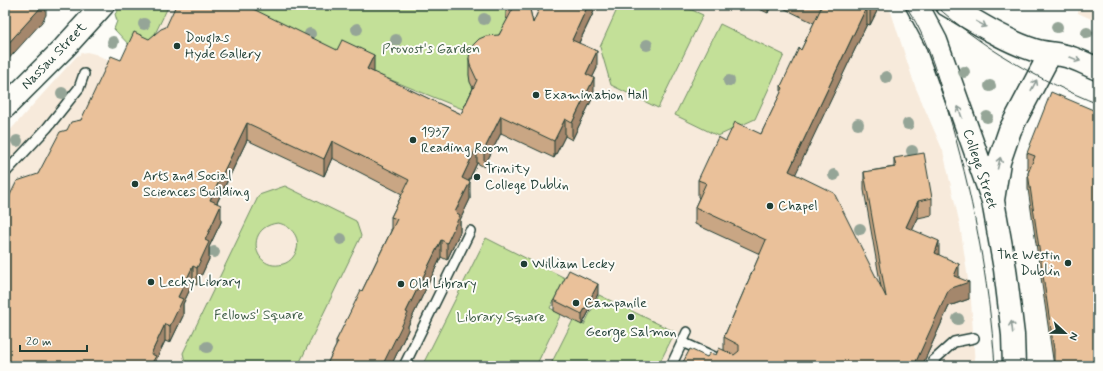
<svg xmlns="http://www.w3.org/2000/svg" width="1103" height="371" viewBox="0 0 1103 371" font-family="Mynerve,sans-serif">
<rect width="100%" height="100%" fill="#fdfcf7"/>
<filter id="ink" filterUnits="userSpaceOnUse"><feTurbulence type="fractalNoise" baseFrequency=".025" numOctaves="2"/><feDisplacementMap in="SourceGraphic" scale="8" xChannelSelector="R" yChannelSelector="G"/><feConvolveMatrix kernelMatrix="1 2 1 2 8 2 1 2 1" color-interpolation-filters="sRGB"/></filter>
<g filter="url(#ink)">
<path fill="#f7eadb" d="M122,5H886L891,12L915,86L943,151L960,225L971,300L975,366H5V136L76,57L82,53L87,52L95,54L115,63L126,64L133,48L114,29L117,21L115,14Z
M1079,5H1098V22L1078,13Z"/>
<path fill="#c3e098" stroke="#718e66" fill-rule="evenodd" d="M122,5H169L152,40L133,49L114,29L117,21L115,14Z
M230,5H509L506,18L536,32L470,68C468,80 471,78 473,88C474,95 471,105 470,112L374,73Z
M619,5H681L703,15L658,108L611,85L600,47Z
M720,24L784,55L755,119L718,136L675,115Z
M285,186L356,221L361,236L298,366H186L183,353L259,195ZM278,223C294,226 304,243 293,257C291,260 287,263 283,264C254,273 243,227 278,223Z
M486,238L565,278L550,308L561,314L536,366H422Z
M599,295L675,332L658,366H550L573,320L584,325Z"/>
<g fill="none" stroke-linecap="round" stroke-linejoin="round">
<g stroke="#1f3d34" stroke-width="12">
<path id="lane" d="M5,173L47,128L79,88L84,74
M682,342L734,366
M404,366L470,231
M671,366L687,332
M930,366L933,361L954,342L974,338"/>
</g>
<g stroke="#1f3d34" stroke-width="25">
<path id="secondary" d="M917,5L936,41L993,201L1005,269L1013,335L1014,366
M947,5C975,21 1003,40 1034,50C1043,53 1052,53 1061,55C1074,57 1086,64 1098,69
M5,107L64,48L103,5
M993,200L999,162L1010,130L1050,54"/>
</g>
<use href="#lane" stroke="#fdfcf7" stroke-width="9"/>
<use href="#secondary" stroke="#fdfcf7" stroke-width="22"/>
<path stroke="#1f3d34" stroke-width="1" d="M905,5C927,36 936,72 947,108C972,192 989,278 995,366
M935,5C982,48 1039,80 1098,104"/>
</g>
<g fill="#95a597">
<circle cx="484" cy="19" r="6"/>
<circle cx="144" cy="24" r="6"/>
<circle cx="1057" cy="27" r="6"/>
<circle cx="357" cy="29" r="6"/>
<circle cx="1087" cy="33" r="6"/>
<circle cx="310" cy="34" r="6"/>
<circle cx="396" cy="40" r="6"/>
<circle cx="113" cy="42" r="6"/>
<circle cx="647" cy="45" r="6"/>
<circle cx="964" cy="72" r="6"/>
<circle cx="886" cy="77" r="6"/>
<circle cx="729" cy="81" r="6"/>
<circle cx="990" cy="86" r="6"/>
<circle cx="62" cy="93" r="6"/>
<circle cx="987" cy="117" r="6"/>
<circle cx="858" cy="124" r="6"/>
<circle cx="908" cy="124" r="6"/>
<circle cx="17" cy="141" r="6"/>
<circle cx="912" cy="151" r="6"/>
<circle cx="834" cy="175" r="6"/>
<circle cx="860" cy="229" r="6"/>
<circle cx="341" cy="239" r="6"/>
<circle cx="214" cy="252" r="6"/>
<circle cx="958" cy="319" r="6"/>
<circle cx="207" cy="347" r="6"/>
</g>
<path fill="#c9a684" stroke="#1f3d34" d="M506,5H529L533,23L541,5H597L579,43L597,68L592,78L594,95L572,140L565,136L554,158L501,133L484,167L477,163L469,182L470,199L460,220V232L447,260L441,257L408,326V330L391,366H326L336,346V341L362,291L391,231V217L402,194L332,158L324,176L247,140L217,203L221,222L209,247V259L197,285L193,283L183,304V316L170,343L165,341L156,360V366L38,174L67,130L81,120L121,60L149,39L374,73L461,114L473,88L470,82L469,75V58L499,35L508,19L506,18Z
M730,5H743L740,10Z
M751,5H771L768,13Z
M777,5H880L870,25L867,24L795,174L881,287L864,190V172L894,167V158L932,198V215L918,218L912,230L939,256L959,278L969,299L949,306L922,366H681L707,357L716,355L724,350V337L760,254L695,224V207L699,198L698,197V180L726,141L761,134L781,93V86L801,50L814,23Z
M1094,5H1098V7L1094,6Z
M1098,112L1054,366L1028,189V173L1029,170L1027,169V153Z
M598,294L582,325L554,311V300Z"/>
<path fill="#a4876c" stroke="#1f3d34" d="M43,5H46V15L42,22L5,63V47Z
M588,5H597L572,57V40Z
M740,5H743L740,10Z
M768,5H771L768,13Z
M871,5H880L870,25V8Z
M867,6V24L789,188V171Z
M597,51V68L586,91V74Z
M374,55V73L367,69Z
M594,78V95L572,140V123Z
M501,116V133L484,167V150Z
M565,119V136L554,158V141Z
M247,123V140L210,217V200Z
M332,141V158L324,176V159Z
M477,146V163L462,195V178Z
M470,182V199L460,220V232L447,260V243L455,212Z
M918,201V218L906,244V227Z
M221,205V222L209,247V259L197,285V268L205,240Z
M441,240V257L408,326V330L391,366H383V364L406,312Z
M939,241V259L935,253Z
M959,264V281L969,282V299L949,306L922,366H914Z
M193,266V283L183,304V316L170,343V326L178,297Z
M598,284V294L582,325V314Z
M165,324V341L156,360V366H150L151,354Z"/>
<path fill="#eac19a" stroke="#1f3d34" d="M5,5H43L5,47Z
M176,5H245L337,50L342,40L374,55L367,69L461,114L477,80L470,65L469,58L470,51L473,45L479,39L486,36L499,35L515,5H529L533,23L541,5H588L572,40L597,51L586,74L594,78L572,123L565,119L554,141L501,116L484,150L477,146L462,178L470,182L455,212L460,215L447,243L441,240L406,312L408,313L383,364L382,363L380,366H326L338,342L336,341L361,290L362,291L397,219L391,217L409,180L332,141L324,159L247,123L210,200L221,205L205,240L209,242L197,268L193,266L178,297L183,299L170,326L165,324L151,354L156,356L150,366H5V205L17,181L38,174L60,132L67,130L71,122L81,120L111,56L121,60L134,32L149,39L161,29L166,27Z
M814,5H871L870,8L867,6L789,171L834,193L886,297L864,172L896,167L894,158L924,153L932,198L918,201L906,227L939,241L935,253L959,264L954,276L969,282L949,289L914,366H681L690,349L707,357L710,353L716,355L719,348L734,355L739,351V345L724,337L766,240L695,207L706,183L698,180L718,137L726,141L735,122L761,134L783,88L781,86L799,48L801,50L821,8Z
M1051,92L1098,112V366H1054V350L1028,173L1035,156L1027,153Z
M569,270L598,284L582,314L554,300Z"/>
<defs><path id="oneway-shaft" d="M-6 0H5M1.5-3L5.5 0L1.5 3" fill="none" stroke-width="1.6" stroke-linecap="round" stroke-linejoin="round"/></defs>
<g stroke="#8e9c96">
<use href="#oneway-shaft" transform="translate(981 24) rotate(29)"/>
<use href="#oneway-shaft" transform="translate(1075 59) rotate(22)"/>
<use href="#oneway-shaft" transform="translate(1034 85) rotate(-62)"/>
<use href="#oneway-shaft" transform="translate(960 112) rotate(-109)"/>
<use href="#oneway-shaft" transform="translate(999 163) rotate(-76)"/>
<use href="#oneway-shaft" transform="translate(1012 327) rotate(-97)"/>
</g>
</g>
<g fill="#1f3d34" stroke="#fdfcf7" stroke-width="1.5">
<circle cx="177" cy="46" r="4"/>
<circle cx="536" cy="95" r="4"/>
<circle cx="413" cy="140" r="4"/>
<circle cx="477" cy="177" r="4"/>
<circle cx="135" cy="184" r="4"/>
<circle cx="770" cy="206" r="4"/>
<circle cx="1068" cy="263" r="4"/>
<circle cx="524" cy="264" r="4"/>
<circle cx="151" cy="282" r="4"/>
<circle cx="401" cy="284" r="4"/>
<circle cx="576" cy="303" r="4"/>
<circle cx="631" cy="317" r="4"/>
</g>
<g text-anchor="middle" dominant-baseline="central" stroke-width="4" stroke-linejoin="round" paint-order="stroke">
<g font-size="14" fill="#1f3d34" stroke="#fdfcf7" text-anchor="start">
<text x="185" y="38">Douglas<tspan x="185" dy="16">Hyde Gallery</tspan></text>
<text x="544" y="95">Examination Hall</text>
<text x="421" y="132">1937<tspan x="421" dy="16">Reading Room</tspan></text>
<text x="485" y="169">Trinity<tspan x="485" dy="16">College Dublin</tspan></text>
<text x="143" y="176">Arts and Social<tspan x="143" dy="16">Sciences Building</tspan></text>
<text x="778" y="206">Chapel</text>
<text x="1060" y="255" text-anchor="end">The Westin<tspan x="1060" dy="16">Dublin</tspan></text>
<text x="532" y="264">William Lecky</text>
<text x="159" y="282">Lecky Library</text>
<text x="409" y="284">Old Library</text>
<text x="584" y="303">Campanile</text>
<text x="631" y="332" text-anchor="middle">George Salmon</text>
</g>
<g font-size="14" fill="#405e48" stroke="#fdfcf7">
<text x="431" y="49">Provost's Garden</text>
<text x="259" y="315">Fellows' Square</text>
<text x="501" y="317">Library Square</text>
</g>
<g font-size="14" fill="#1f3d34" stroke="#fdfcf7">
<text transform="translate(54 56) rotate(-46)">Nassau Street</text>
<text transform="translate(980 169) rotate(72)">College Street</text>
</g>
</g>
<rect width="1103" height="371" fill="none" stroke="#fdfcf7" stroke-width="20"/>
<rect x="10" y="10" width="1083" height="351" fill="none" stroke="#1f3d34" stroke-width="1.5" filter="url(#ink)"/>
<g transform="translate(1065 333) rotate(112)" stroke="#fdfcf7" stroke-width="3" paint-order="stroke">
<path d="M0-3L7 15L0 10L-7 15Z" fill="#1f3d34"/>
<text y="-6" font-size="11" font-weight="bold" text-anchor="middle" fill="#1f3d34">N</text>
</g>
<path d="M20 345v6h67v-6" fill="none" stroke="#1f3d34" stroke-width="2"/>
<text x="26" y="345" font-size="12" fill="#1f3d34" stroke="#fdfcf7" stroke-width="3" paint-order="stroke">20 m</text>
</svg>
